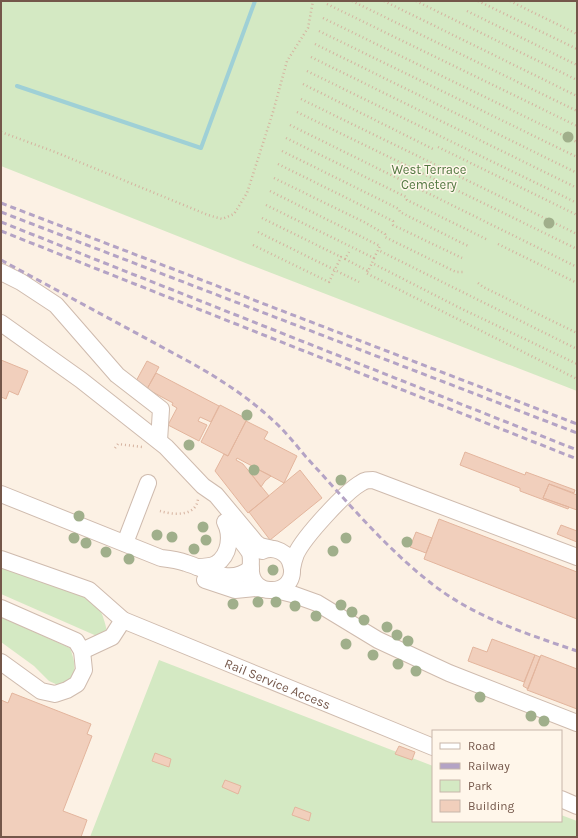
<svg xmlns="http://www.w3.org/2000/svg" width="578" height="838" viewBox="0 0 578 838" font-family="Karla,sans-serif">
<rect width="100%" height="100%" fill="#fcf1e4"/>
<path fill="#d4e9c3" d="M1,1H577V391L248,264L1,166Z
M1,564C21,571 87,593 98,607C103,614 105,623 107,631L99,637L1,594Z
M1,617L70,648C76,664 79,679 60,686L49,681L34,666L1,642Z
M159,660L433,766V821H561V815L577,821V837H90Z"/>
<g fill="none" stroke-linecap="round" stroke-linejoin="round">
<path stroke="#9fd0d6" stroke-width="4" d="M17,86L201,148L255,1"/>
</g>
<path fill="#f1cfbc" stroke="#e3b59d" d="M1,360L28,371L18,395L9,391L6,399L1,397Z
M147,361L159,367L147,389L135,383Z
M156,373L219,406L211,422L200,417L198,421L207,425L199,441L168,425L177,408L172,405L173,403L147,389Z
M220,405L247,419L228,456L201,442Z
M246,421L268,432L264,439L297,456L284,483L237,458L236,460L243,464L269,496L248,513L215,471L224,454L228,456Z
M465,452L525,475L526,472L575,490L574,493L549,484L543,498L569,507L568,509L520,491V488L460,465Z
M259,470L271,476L265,481L261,487L252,475L256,473Z
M300,470L322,498L270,540L249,512Z
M549,484L577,495V510L543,498Z
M439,519L577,572V619L424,559Z
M561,525L577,531V542L557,534Z
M416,532L432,538L426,553L410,547Z
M492,639L535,655L524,682L468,661L473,647L487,652Z
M535,655L540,657L528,689L523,686Z
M541,655L577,669V709L527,690Z
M12,693L91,724L87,734L92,736L63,811L87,820L81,837H1V700L8,703Z
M399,746L415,752L412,760L395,754Z
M155,753L171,759L169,767L152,761Z
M225,780L241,786L238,794L222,787Z
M295,807L311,813L309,821L292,815Z"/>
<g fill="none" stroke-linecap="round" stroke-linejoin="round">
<g stroke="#cfbbae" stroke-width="18">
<g id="minor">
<path d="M1,272L21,282L56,305L117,375L161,409L159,441"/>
<path d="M1,323L81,380L166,447L203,486L216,495L256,543L260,546L273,549"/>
<path d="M1,494L161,558C170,559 178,560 186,563C209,570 230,586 251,568"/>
<path d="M235,533C240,540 246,546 250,553C252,560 250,565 251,572C252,583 261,591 272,590C278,590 284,588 288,583C292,578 293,571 291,565C289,553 274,545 262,551"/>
<path d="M125,543L148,483"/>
<path id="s1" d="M1,559L89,590L123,620L433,747"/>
<path d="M197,567C204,567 210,567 216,564C230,555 232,535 225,522"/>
<path d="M292,569C293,563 294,559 296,554C304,537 345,492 361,483C365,480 368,480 373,480L577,557"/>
<path d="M205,580L235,590L256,588L263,589"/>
<path d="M276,590L292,594L317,603L378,640L449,673L577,723"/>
<path d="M1,608L76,641L82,651L84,670L77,684L67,690L55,694L41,691L1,662"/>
<path d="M82,651L112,637L123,620"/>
<path d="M561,799L577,806"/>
</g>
</g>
<path stroke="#d5b29f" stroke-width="2.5" stroke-dasharray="1 3" stroke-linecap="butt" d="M352,1L577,111
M384,1L577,96
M416,1L577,80
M478,1L577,49
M510,1L577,34
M327,4L577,126
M467,11L577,65
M323,18L577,142
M319,31L577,157
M315,44L577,173
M311,57L577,188
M307,71L577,203
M303,84L433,149
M301,99L577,234
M297,112L577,249
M290,125L577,267
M1,132L55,152L208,215L222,219L234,214L247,193L273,112L287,61L308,28L313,1
M286,138L406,197L407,200L488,240
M438,147L577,215
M282,151L399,209L400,212L468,246
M278,164L393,221V225L462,258
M274,178L364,222L385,234V237L456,272H465
M270,191L380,246L378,250
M266,205L374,258L378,250L577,349
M262,218L341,257
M258,232L359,282
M498,244L577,283
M253,245L329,282L341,257L345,259L349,252
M374,258L372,263L460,308L577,364
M345,259L368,271L372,263
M368,271L366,273L577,379
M478,283L483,287L577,333
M115,448L118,444L142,447
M160,511C173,515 196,517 198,499"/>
<use href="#minor" stroke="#fff" stroke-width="16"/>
<path stroke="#b4a3c5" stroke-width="3" stroke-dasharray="6 4" stroke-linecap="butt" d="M1,203L577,424
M1,212L577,433
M1,222L577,450
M1,231L577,459
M1,260L186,360C219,378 251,399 278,425C288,435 297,446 306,457C345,499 382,544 427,580C471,616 524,633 577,651"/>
</g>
<g fill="#a0af8b">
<circle cx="568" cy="137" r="5.5"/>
<circle cx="549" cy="223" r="5.5"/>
<circle cx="247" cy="415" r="5.5"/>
<circle cx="189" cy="445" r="5.5"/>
<circle cx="254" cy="470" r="5.5"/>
<circle cx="341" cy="480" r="5.5"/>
<circle cx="79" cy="516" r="5.5"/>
<circle cx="203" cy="527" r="5.5"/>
<circle cx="157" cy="535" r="5.5"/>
<circle cx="172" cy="537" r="5.5"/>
<circle cx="74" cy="538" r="5.5"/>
<circle cx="346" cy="538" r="5.5"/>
<circle cx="206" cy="540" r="5.5"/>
<circle cx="407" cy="542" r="5.5"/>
<circle cx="86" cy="543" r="5.5"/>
<circle cx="194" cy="549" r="5.5"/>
<circle cx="333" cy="551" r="5.5"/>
<circle cx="106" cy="552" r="5.5"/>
<circle cx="129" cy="559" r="5.5"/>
<circle cx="273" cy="570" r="5.5"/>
<circle cx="258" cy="602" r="5.5"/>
<circle cx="276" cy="602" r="5.5"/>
<circle cx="233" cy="604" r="5.5"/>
<circle cx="341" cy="605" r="5.5"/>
<circle cx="295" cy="606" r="5.5"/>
<circle cx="352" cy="612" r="5.5"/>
<circle cx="316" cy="616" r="5.5"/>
<circle cx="364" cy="620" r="5.5"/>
<circle cx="387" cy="627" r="5.5"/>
<circle cx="397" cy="635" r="5.5"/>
<circle cx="408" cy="641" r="5.5"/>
<circle cx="346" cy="644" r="5.5"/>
<circle cx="373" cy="655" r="5.5"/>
<circle cx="398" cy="664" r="5.5"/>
<circle cx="416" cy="671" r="5.5"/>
<circle cx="480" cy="697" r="5.5"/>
<circle cx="531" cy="716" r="5.5"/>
<circle cx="544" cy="721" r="5.5"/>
</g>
<g text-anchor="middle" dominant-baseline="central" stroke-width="3" stroke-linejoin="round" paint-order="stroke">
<g font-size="13" fill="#547942" stroke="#fff6ea">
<text x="429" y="169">West Terrace<tspan x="429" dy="15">Cemetery</tspan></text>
</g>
<g font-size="13" fill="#74574a" stroke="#fff6ea">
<text stroke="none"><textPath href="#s1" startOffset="306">Rail Service Access</textPath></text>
</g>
</g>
<rect width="578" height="838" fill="none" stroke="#74574a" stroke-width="4"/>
<rect x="432" y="730" width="130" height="92" fill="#fff6ea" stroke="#c7b6aa"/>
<rect x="440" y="743" width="20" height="6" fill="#ffffff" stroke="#c7b6aa"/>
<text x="468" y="750" font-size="12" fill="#74574a">Road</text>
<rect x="440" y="763" width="20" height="6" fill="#b4a3c5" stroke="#c7b6aa"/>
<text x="468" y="770" font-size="12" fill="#74574a">Railway</text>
<rect x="440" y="780" width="20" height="12" fill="#d4e9c3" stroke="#c7b6aa"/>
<text x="468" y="790" font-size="12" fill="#74574a">Park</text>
<rect x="440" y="800" width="20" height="12" fill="#f1cfbc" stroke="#c7b6aa"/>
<text x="468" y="810" font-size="12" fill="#74574a">Building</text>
</svg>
